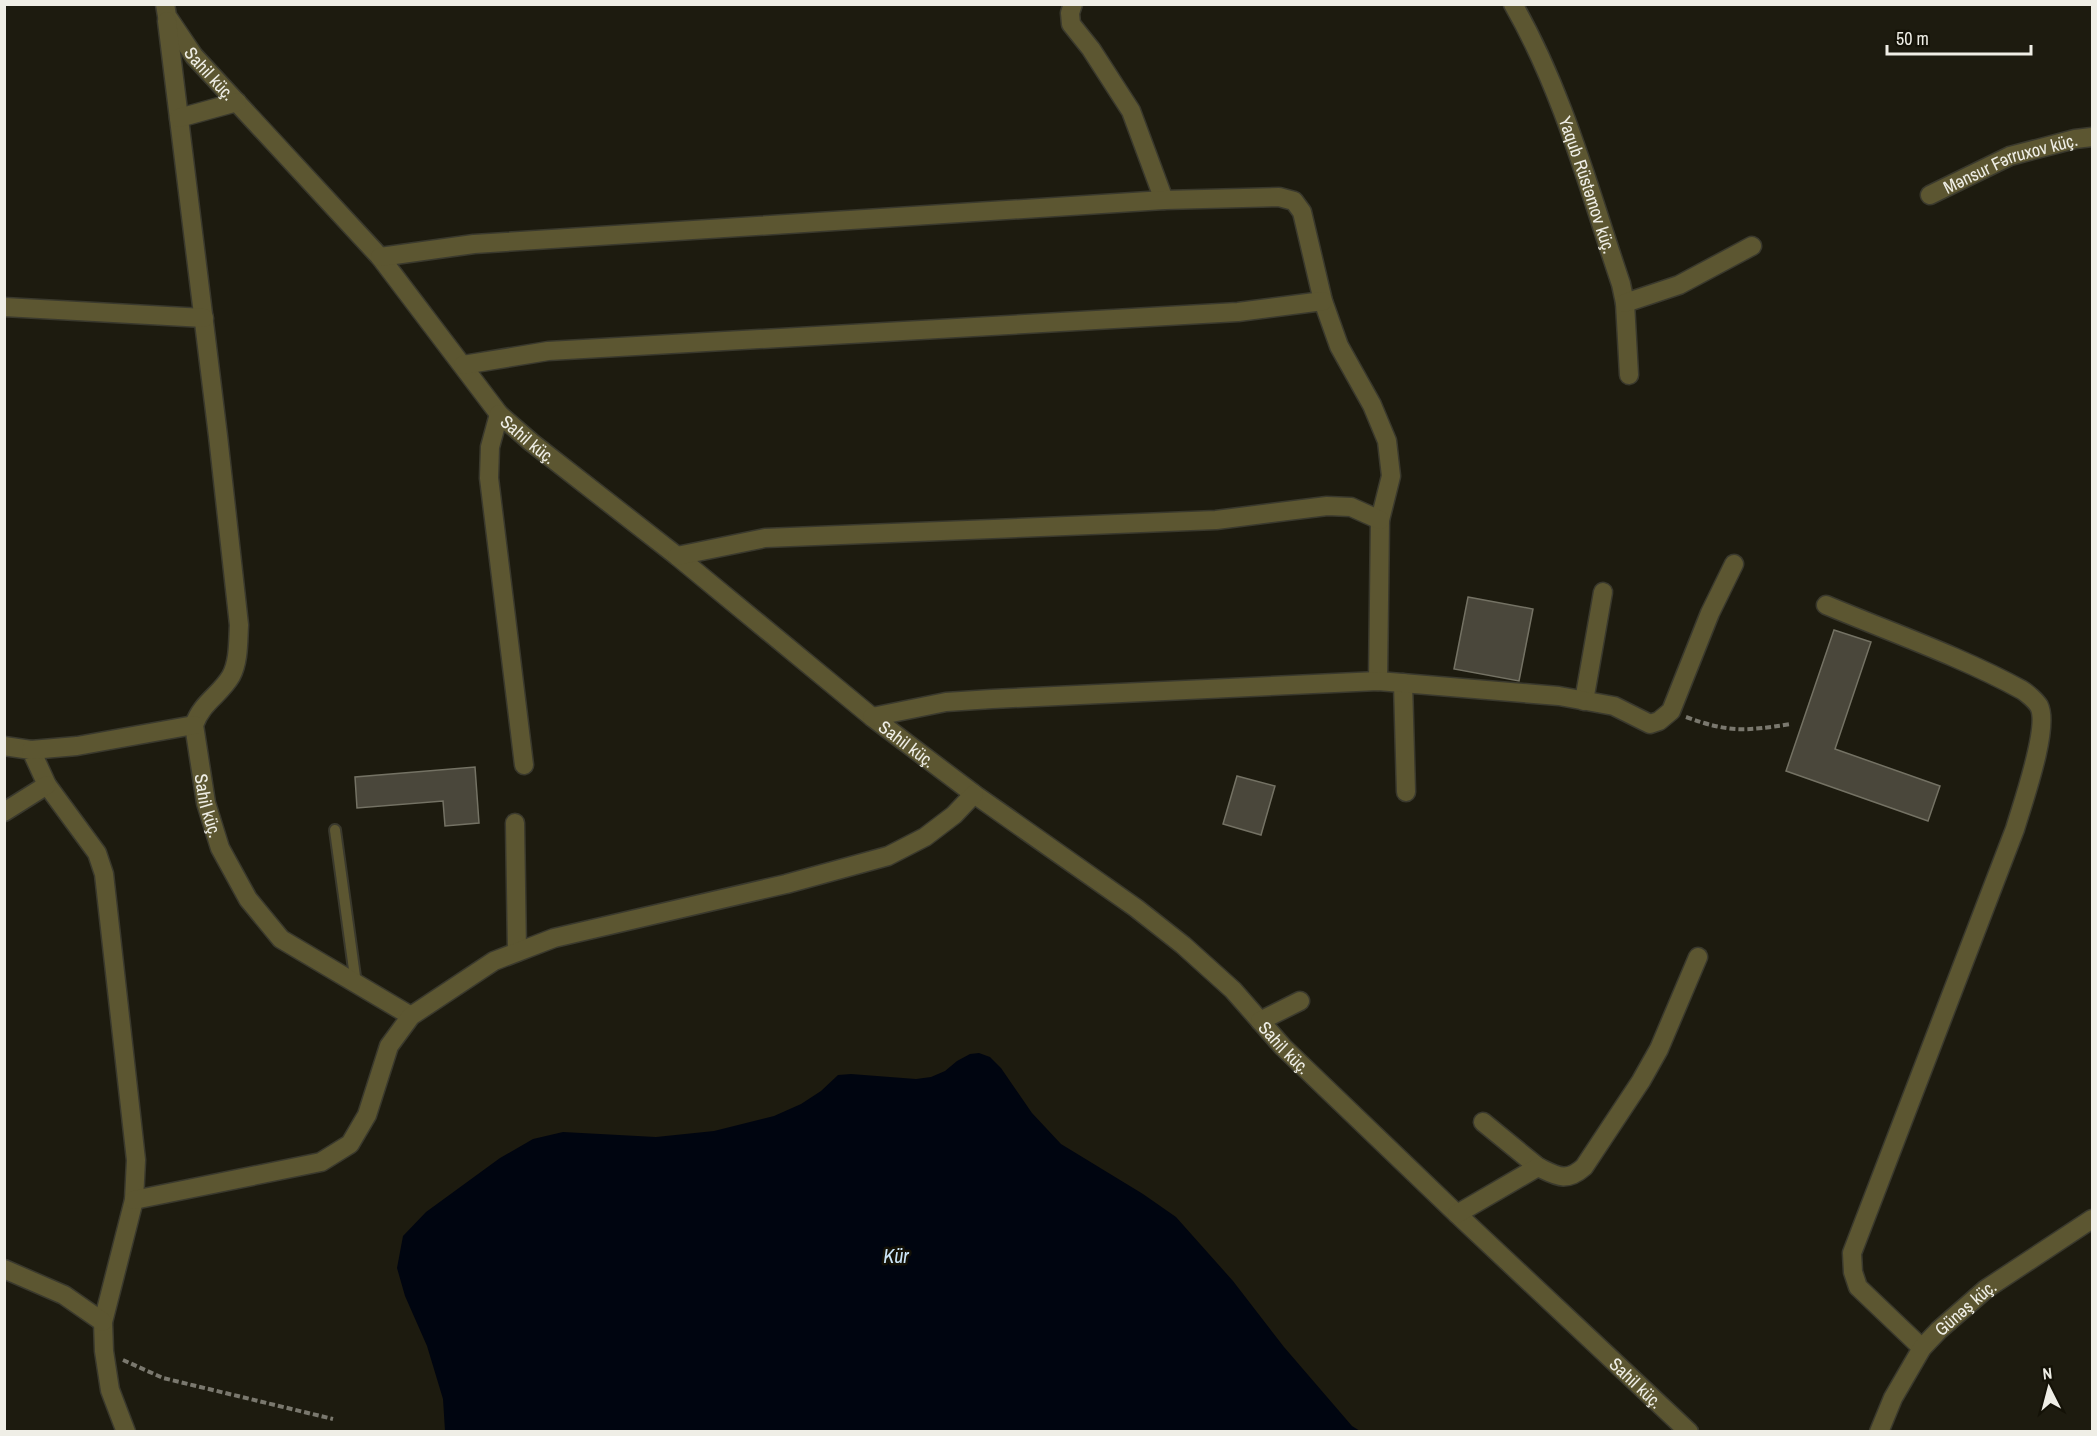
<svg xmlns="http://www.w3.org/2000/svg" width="2097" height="1436" viewBox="0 0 2097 1436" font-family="'Archivo Narrow',sans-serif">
<rect width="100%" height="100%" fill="#1d1b0f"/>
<path fill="#000510" d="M979,1053L990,1057L1001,1068L1032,1113L1061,1144L1143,1194L1176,1217L1233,1281L1284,1347L1352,1426L1360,1431H445L443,1399L427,1346L405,1296L397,1268L403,1236L426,1212L500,1158L533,1139L563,1132L656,1137L714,1131L774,1116L801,1104L821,1091L838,1075L851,1074L916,1079L931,1077L945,1071L957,1061L970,1054Z"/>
<path fill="#4a473b" stroke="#747264" stroke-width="1.5" d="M1468,597L1533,609L1519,681L1454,669Z
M1834,630L1871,642L1835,749L1940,786L1928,821L1786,771Z
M475,767L479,823L445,826L443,801L357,808L355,777Z
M1237,776L1275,786L1261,835L1223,824Z"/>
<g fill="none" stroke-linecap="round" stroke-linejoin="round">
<g stroke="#3a392d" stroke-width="14">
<path id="lane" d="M335,830L356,984"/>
</g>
<g stroke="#3a392d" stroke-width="21">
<g id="street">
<path id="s1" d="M165,4L167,16L194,56L380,257L499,414L531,442L677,556L872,717L974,794L1136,908L1183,945L1233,990L1283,1047L1457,1214L1689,1432"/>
<path d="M1073,4L1070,13L1071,24L1091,49L1131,111L1164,200"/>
<path id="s2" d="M1513,4C1563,91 1589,190 1621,284L1625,303L1629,375"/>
<path id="s3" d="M167,21L218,436L239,625C238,641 239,661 231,676C220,695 202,702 194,725L206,803L220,848L248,899L281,939L411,1016"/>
<path d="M179,118L237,102"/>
<path id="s4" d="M1930,195L2010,156L2075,139L2092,137"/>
<path d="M380,257L474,244L1164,200L1279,197L1294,201L1302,212L1323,301L1339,346L1372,405L1387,441L1391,476L1380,520L1378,681"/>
<path d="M1625,303L1679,285L1752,246"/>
<path d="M4,307L204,318"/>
<path d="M463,365L548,351L1238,312L1323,301"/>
<path d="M499,414L490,447L489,478L524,765"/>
<path d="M677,556L765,538L1216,520L1327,506L1351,507L1380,520"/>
<path d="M1826,605C1890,632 1962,657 2022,690C2027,693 2036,701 2039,706C2050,727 2022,805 2015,829L1852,1253L1853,1272L1858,1287L1922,1348"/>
<path d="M1403,683L1406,792"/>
<path d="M1584,701L1603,592"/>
<path d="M872,717L946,702L992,699L1378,681L1559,696L1614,706L1650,724L1659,721L1671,711L1710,613L1734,564"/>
<path d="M4,746L31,750L47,785L97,853L104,874L136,1160L134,1200L103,1322L104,1351L110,1390L126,1432"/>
<path d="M31,750L77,746L194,725"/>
<path d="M4,812L47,785"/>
<path d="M515,823L517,952"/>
<path d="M1260,1021L1300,1001"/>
<path d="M1483,1122L1538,1167"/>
<path d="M134,1200L321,1162L350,1144L367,1115L389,1046L411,1016L494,961L554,938L786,884L888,856L925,837L954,815L974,794"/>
<path d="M1457,1214L1538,1167C1557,1176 1566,1183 1584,1167L1641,1081L1659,1049L1698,957"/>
<path d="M4,1269L64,1295L103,1322"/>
<path id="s5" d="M1879,1432L1893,1398L1922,1348L1939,1330L1986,1289L2092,1219"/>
</g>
</g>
<path stroke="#7a786e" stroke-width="4" stroke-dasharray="6 3" stroke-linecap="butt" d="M1686,717C1730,733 1745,731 1791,724
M123,1360L163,1378L333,1419"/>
<use href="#lane" stroke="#5c5631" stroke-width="10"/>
<use href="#street" stroke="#5c5631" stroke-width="18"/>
</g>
<g text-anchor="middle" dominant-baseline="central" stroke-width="5" stroke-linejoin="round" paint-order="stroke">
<g font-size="18" fill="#efeee6" stroke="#141207">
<text stroke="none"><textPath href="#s1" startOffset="84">Sahil küç.</textPath></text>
<text stroke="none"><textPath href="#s4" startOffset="87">Mənsur Fərruxov küç.</textPath></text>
<text stroke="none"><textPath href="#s2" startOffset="196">Yaqub Rüstəmov küç.</textPath></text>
<text stroke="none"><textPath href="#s1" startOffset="570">Sahil küç.</textPath></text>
<text stroke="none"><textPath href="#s1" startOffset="1056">Sahil küç.</textPath></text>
<text stroke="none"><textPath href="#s3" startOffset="804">Sahil küç.</textPath></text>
<text stroke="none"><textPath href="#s1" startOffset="1542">Sahil küç.</textPath></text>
<text stroke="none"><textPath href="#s5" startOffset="154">Günəş küç.</textPath></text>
<text stroke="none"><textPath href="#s1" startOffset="2028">Sahil küç.</textPath></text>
</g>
<g font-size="20" font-style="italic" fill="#cce6f8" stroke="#141207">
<text x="896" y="1255">Kür</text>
</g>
</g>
<rect width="2097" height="1436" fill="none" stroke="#efeee6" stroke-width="12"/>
<g transform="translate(2049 1388) rotate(354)" stroke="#141207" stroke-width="4.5" paint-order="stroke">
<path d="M0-4.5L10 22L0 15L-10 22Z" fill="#efeee6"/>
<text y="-9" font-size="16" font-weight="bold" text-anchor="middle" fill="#efeee6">N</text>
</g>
<path d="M1887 45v9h144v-9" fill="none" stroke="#efeee6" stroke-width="3"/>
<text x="1896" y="45" font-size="18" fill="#efeee6" stroke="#141207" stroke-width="4.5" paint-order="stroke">50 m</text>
</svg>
